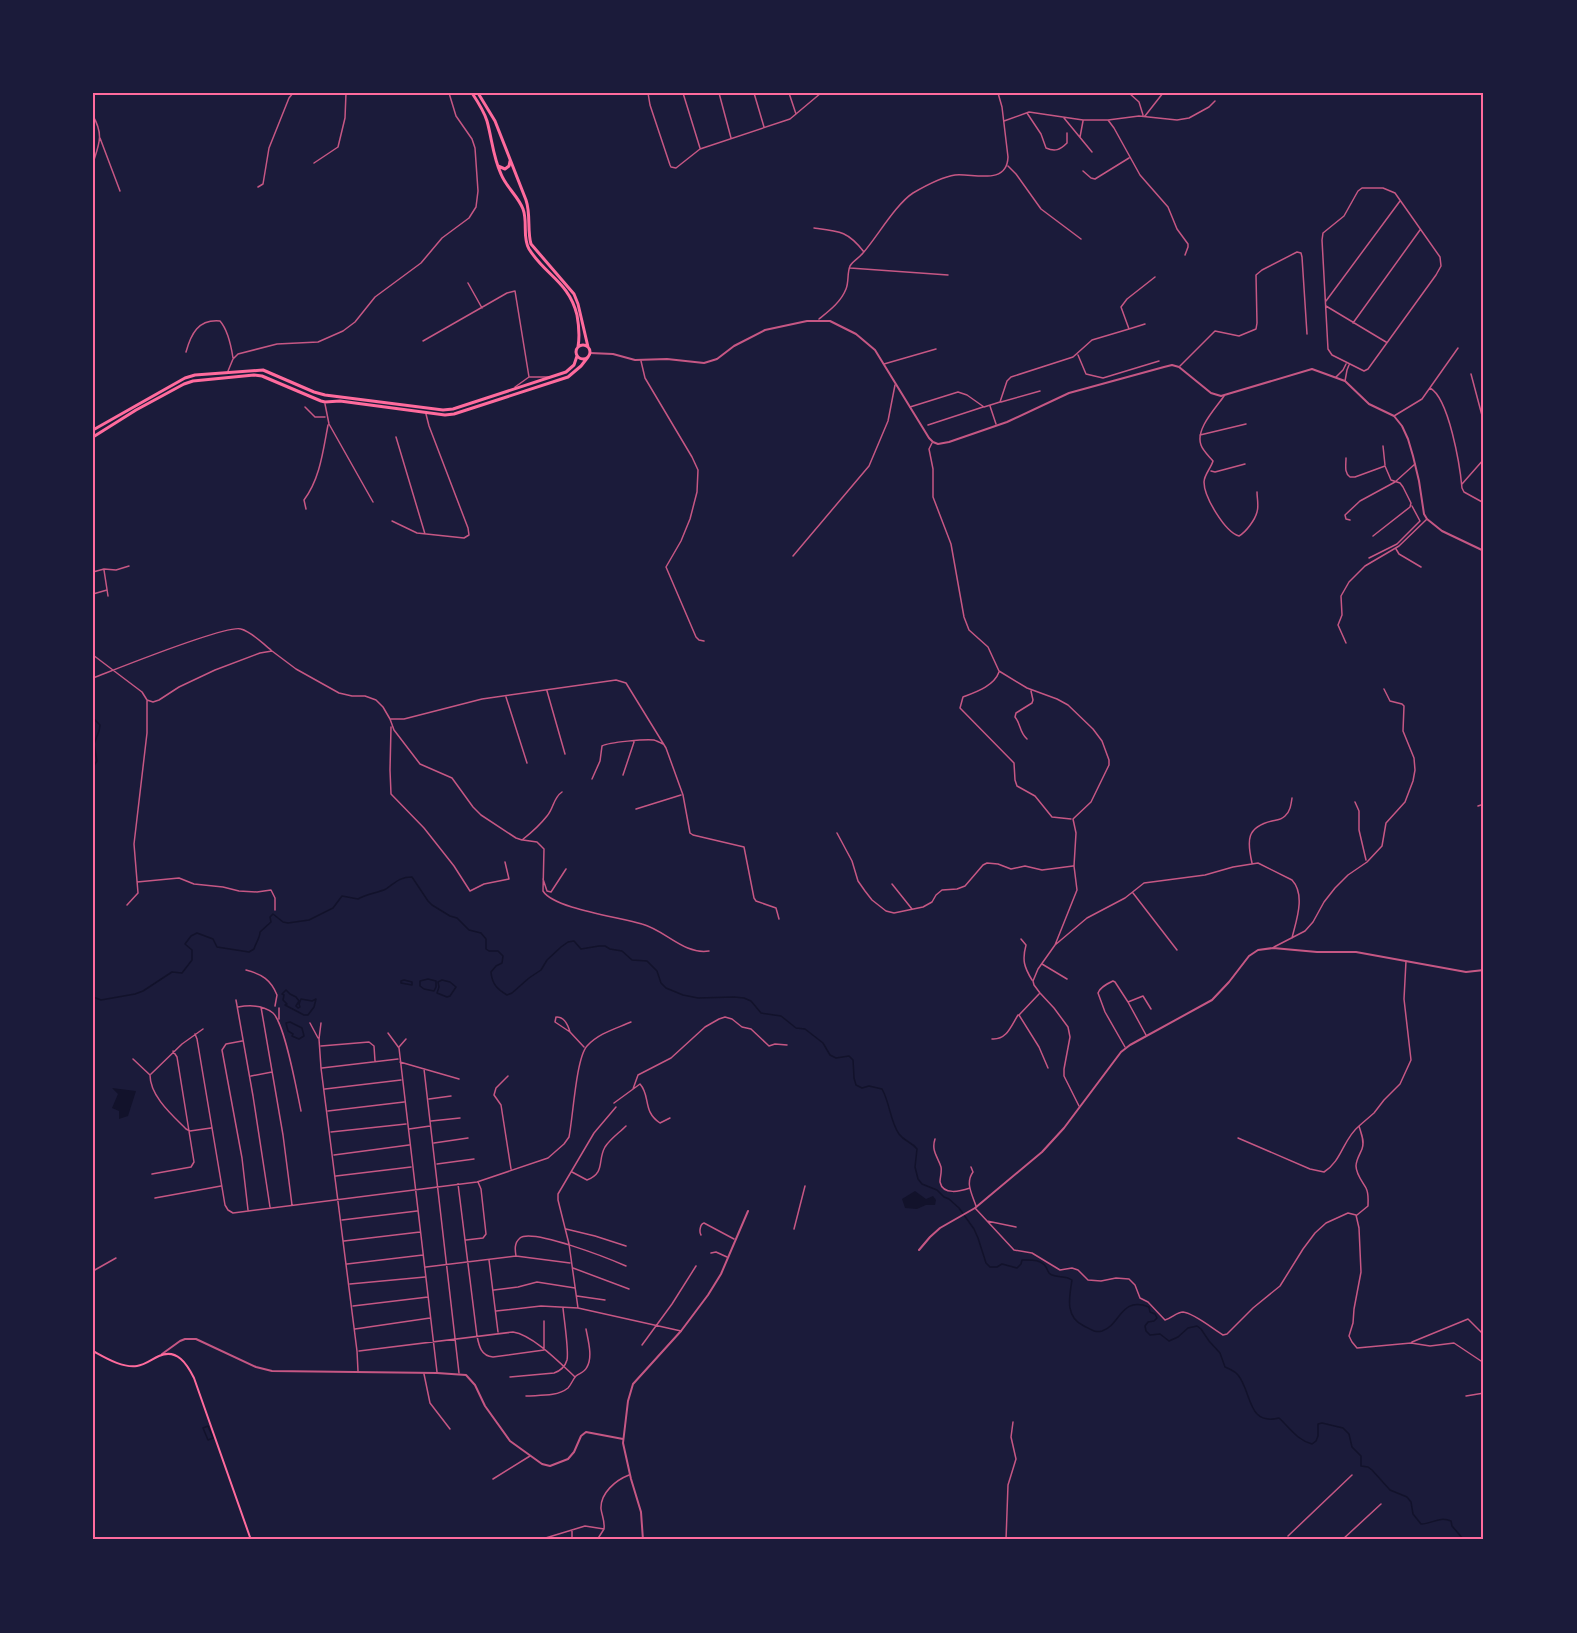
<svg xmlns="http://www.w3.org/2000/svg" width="1577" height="1633" viewBox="0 0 1577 1633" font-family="'Varela Round',sans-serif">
<rect width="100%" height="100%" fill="#1b1b3a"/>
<path fill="#12122b" d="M112,1088L136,1091L128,1116L119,1119V1111L112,1108L118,1094Z
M915,1191L926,1199L933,1196L936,1200L935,1205H926L917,1209L905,1208L902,1199Z"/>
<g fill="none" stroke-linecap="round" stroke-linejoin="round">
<path stroke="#12122b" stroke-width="1.5" d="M93,718L100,725L99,731L94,744L97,761L93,767
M428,979L436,981V987L434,991L424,989L420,986V981Z
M404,980L412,982V985L401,983V981Z
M442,980L450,982L456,987L450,996L447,997L437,993L439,987L438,982Z
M286,990L290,994L296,997L299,1001L296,1006L298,1008L300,1007L299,1004L301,999L312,1001L316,999L314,1007L308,1015H304L285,1005L287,1004L283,1000L284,995L282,994Z
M93,997L101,1000L135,994L143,991L172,972L182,973L192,960V950L185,944L191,936L197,933L213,939L217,947L249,952L254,949C256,942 260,938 260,932L271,922L270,917L273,914L283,922L288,923L309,920L333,908L342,896L358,899C367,894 377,893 386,889C395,883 399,877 412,877L428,901L432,905L450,916L457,918L469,930L481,933L486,939V949L489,951H498L503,956L502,963L496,966L491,972C492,984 497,989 507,995L512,993L529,978L541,970L547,960L561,947L568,942L574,941L581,949L599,946H605L610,949L622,951L632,960L647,961L657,971L661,983L666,988L683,995L698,998L734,997L744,998L751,1001L761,1013L781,1016L796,1028L805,1029L823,1043L830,1055L836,1058L849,1056L853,1060L854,1078L856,1085L862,1088L869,1086L882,1089C890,1103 890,1121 899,1134C905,1142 912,1142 917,1149L915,1167L918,1179L922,1184L937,1190L944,1197L949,1199L959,1208L974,1229L978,1238L986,1263L990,1267H997L1002,1264L1017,1268L1021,1264L1022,1260C1031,1260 1041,1259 1046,1267C1049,1272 1047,1273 1052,1275C1059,1278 1065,1275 1072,1280C1069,1298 1065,1317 1084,1326C1090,1329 1095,1333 1102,1331C1121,1325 1120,1296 1149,1307L1150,1312L1155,1314L1157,1318L1154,1321L1148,1322L1145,1326L1146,1331L1150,1335L1160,1334L1169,1341L1178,1337L1188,1328L1197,1326L1201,1329L1209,1341L1220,1353L1225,1367C1230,1369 1235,1371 1238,1375C1252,1392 1247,1426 1279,1418C1290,1428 1297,1440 1312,1444L1316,1441L1318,1436V1424L1322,1423L1343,1428L1349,1434L1352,1447L1361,1456V1466L1368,1467L1372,1470L1390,1490L1407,1497L1411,1502L1413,1514L1421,1524C1432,1524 1439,1516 1451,1521L1452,1526L1464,1540
M290,1022L302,1028L304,1036L299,1039L292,1036L293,1034L288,1031L286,1023Z
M208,1426L213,1438L208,1440L203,1428Z"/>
<path stroke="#c65784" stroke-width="1.5" d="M648,93L650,105L670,165L671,167L676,168L700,149L790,119L821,93
M683,93L700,148
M719,93L731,138
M754,93L764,127
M789,93L796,114
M1129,93L1139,102L1143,115
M1027,113L1041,134L1046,148C1055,152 1060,150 1067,143V133
M93,116C104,135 99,144 93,163
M1145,116L1163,93
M1064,118L1092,152
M1108,120L1114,128L1140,175L1168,207L1177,229L1188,244V247L1185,255
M1004,121L1029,112L1083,120H1108L1139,116L1177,120L1189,118L1209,107L1215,101
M1080,137L1083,121
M100,138L120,191
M314,163L338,147L345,118L346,93
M1008,166L1016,174L1041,209L1081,239
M1083,171L1091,178L1095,179L1129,158
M258,187L263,184L269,148L289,98L293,93
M1362,188H1383L1395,193L1440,257L1441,266L1436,275L1368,369L1364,371L1332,355L1328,349L1322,240L1323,233L1344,216L1358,191Z
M814,228C839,231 848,231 864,252
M850,268L948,275
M468,283L482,308
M1326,301L1400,201
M1326,306L1386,342
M819,319C829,311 841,302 846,289C849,282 847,273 850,266C853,261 859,258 863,253C877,237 896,204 913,193C925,186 941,177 955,175C973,173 1007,186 1008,157L1002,107L998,93
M1353,323L1420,230
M1145,324L1129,329L1121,307L1127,299L1155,277
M423,341L507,293L515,291L529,377
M186,352C191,334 198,319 220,321C228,330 231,345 233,358
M1078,355L1086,374L1103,378L1159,361
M641,361L645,378L692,457L698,470L697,492L690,519L681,541L666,567L696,637L699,640L704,641
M884,364L936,349
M1180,366L1215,331L1239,336L1256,329L1257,323L1256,275L1262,270L1297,252L1301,253L1302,257L1307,334
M228,371L233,359L238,354L277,344L318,342L343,331L355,322L375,297L421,263L442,238L469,218L476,207L478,191L475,148L472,139L456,116L449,93
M1471,374L1484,423
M1336,377L1343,370L1346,364
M1345,381L1347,370L1349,365
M515,387L529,377H549
M1430,388C1449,398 1460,466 1462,488L1464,492L1484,503
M1224,396C1216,408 1195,429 1201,445C1203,451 1209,456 1213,461C1211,468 1204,475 1204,482C1204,497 1225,532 1239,536C1246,532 1255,520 1257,512C1259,506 1257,498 1257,492
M1001,402L1040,391
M325,404L329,424L373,502
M990,406L996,424
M305,407L315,417H325
M910,407L958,392L967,395L984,407L1000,402L1007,381L1011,377L1073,357L1092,340L1129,329
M1394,416L1422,399L1458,348
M928,425L983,407
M1200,435L1246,424
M396,437L425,534
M932,443L929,449L933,469V497L951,544L964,617L969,630L988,647L999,671L1027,688L1057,699L1068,705L1093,729L1102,741L1109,760V765L1091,802L1073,819L1076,833L1074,866L1077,890L1055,945
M1383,446L1385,465
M1346,458C1346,465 1344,473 1350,477H1355L1385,466L1391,480L1400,483L1403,487L1411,503L1410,507L1373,536
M1211,471L1215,472L1245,464
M1462,484L1484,459
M306,509L304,500C320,479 323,451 328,425
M1350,520L1346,519L1345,515L1360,501L1395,482L1415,464
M392,521L417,533L464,538L469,535L468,528L429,426L426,414
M1396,549L1399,554L1421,567
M793,556L869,466L888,421L895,385
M1369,558L1397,544L1420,521L1412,506
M104,570L108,596
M93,572L104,569L116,570L129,566
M93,594L107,590
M1346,643L1338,625L1342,615L1341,596L1349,582L1365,566L1399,546L1427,519
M93,655L142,692L147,700L153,702L159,700L179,687L215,670L260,653L272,651L296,669L339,693L352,696H365L376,700L383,707L390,719L394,730L420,764L452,778L473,807L481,815L516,838L522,840C531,833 540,825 547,816C554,808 553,798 562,792
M999,672C994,686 976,692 963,697L960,708L1014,763L1015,780L1017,786L1035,796L1052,817L1071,819
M93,678C114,670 227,624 241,629C252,632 262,643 271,650
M547,691L565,754
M506,697L527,763
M391,719H404L482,699L616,680L626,683L666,748L683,795L690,833L693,835L744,847L754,898L756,901L776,908L779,919
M391,727L390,770L391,794L424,828L454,866L470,891L484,884L509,879L505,862
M1027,739C1019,732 1021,724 1015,717L1016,713L1032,703L1033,700L1031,691
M623,775L634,742
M592,779L600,761L602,746C609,742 646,739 654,740C657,741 661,743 663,744
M1355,802L1359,811V830L1366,860
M1478,806L1484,804
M636,809L681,795
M837,833L852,861L858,881L865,891L872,900L886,911L894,913L923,907L932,902L936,895L942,890L957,889L965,886L983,865L987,863L998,864L1011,869L1025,866L1042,870L1073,866
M523,840L537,842L544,849L543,891C554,909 620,917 642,924C665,930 684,955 709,951
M1252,863C1247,841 1246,827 1272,821C1277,820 1281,820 1285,816C1290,812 1291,805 1292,798
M543,879L547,891L551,892L566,869
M137,882L179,878L194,884L223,887L239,891L257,892L271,890L275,898V910
M892,884L912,909
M1133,893L1177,950
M127,905L138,893L134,844L147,733V701
M1021,939L1026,945C1022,960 1024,967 1032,980
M1274,947L1305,931L1313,922L1324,902L1335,888L1348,875L1367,862L1382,846L1386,823L1405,802L1413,781L1415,770L1414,758L1403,731L1404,706L1402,704L1390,701L1384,689
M1042,964L1067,979
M246,970C262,974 271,980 277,995L275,1006
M1039,994L1019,1015L1039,1047L1048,1068
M236,1000L253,1096L270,1207
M1128,1002L1143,996L1151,1009
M238,1007C249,1005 263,1005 273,1013C285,1024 297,1092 301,1111
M261,1007L283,1135L292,1205
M556,1017L555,1022L570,1032L584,1047
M557,1017C565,1017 568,1025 570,1032
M279,1019V1008
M310,1023L318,1038
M321,1023L319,1039L321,1068L357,1351L358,1371
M388,1033L399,1048L437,1372
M195,1034L197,1039L225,1205L228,1210L233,1213L477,1182L548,1158L564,1144L569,1137C573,1118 576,1058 587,1046C599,1033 615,1029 631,1022
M992,1039C1007,1040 1011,1026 1018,1015
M242,1041L226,1044L222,1050L242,1158L248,1210
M321,1046L369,1042L374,1046L375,1061
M399,1047L406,1039
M1125,1047L1105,1012L1098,993C1100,987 1107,984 1113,981L1115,982L1128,1002L1146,1035
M133,1059L150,1075C150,1096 172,1115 186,1129L190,1131L211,1128
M400,1062L459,1079
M322,1068L398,1059
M424,1069L459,1373
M151,1074L182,1044L203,1029
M251,1076L272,1072
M508,1076L496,1088L494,1095L501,1105L511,1169
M325,1089L401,1080
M633,1089L638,1075L671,1058L705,1027L719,1019L725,1017L732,1019L742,1027L751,1029L769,1046L775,1044L787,1045
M429,1099L451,1096
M614,1103L640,1084C651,1096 642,1111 660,1123L670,1118
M1079,1106L1064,1076V1069L1070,1037L1068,1027L1054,1008L1040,993L1034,985L1033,981L1038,969L1055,945L1087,918L1125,898L1144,883L1205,875L1233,867L1258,863L1292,880C1306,895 1296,921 1292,938
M328,1111L404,1102
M431,1121L460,1118
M409,1129L430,1126
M331,1132L406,1124
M1238,1138L1310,1169L1324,1172C1342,1161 1343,1139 1359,1126
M935,1139C931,1151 938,1157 941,1167C942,1172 940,1177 940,1182C943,1196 961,1191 970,1188
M434,1143L468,1138
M334,1155L409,1145
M437,1164L474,1159
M971,1167L973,1172C965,1183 972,1194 976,1206
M572,1172L587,1180C606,1172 597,1161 605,1147C610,1139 619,1133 626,1126
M152,1174L191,1167L194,1162L177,1057L173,1051
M336,1176L411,1167
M458,1184L477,1336C479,1346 481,1356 493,1357L544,1350V1321
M155,1198L221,1186
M975,1208L1014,1250L1032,1253L1060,1270L1072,1268L1078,1270L1088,1280L1101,1281L1116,1278L1129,1279L1135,1285L1140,1298L1148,1302L1165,1320C1172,1318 1177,1312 1183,1312C1194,1313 1213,1329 1223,1335L1227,1334L1253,1308L1280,1286L1303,1249L1315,1233L1326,1223L1348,1213L1356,1215L1359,1228L1361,1272L1354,1309L1353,1323L1349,1336L1352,1342L1357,1348L1411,1343L1430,1346L1454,1343L1484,1363
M1357,1215L1368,1206C1368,1199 1369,1194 1366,1188C1362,1181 1356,1174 1356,1166C1356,1160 1360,1154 1362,1149C1365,1141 1361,1133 1359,1126L1374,1113L1384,1100L1400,1084L1411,1060L1404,999L1406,961
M342,1220L417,1211
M987,1221L1016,1227
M566,1229L595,1236L626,1246
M794,1229L805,1186
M701,1235C699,1232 700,1224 704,1223L734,1239
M466,1240L483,1238L486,1234L481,1189L478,1182
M344,1241L420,1232
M711,1253L716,1252L727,1257
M516,1256C515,1250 514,1243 520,1238C532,1228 610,1259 626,1266
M489,1260L498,1332
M347,1264L423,1255
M426,1267L516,1256L570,1263
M573,1268L629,1289
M93,1271L116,1258
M350,1284L425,1277
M494,1290L518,1287L537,1282L575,1288
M577,1296L605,1300
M353,1306L428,1297
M578,1308L569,1244L558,1200V1194L594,1133L616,1107
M496,1311L541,1306L578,1308L681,1331
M355,1329L430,1318
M1412,1342L1468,1319L1484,1335
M642,1345L672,1304L696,1266
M359,1351L513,1332C533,1335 560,1363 575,1377
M424,1374L430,1403L450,1429
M510,1377L554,1373C560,1371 565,1367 567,1360C569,1351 564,1319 563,1308
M526,1396C539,1395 557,1397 568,1388C571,1385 573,1379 576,1376C580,1373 585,1372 587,1367C593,1357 588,1340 586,1329
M1466,1396L1484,1393
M493,1479L530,1456
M1288,1536L1352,1475
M539,1540L585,1526L604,1529C605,1521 602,1516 601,1509C600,1493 616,1480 629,1475
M572,1540V1531
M597,1540L604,1529
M1006,1540L1008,1485L1016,1459L1011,1437L1013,1422
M1342,1540L1381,1504"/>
<path stroke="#c65784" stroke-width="2" d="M590,353L613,354L635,360L667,359L704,363L717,359L734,346L765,330L807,321H830L856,334L875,350L929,438L933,442L938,444L949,442L1007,422L1069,393L1164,367L1172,365L1179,367L1211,393L1221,396L1312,369L1345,381L1369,404L1394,416L1402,426L1408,439L1413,456L1419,481L1424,514L1427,519L1442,531L1484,551
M919,1250L930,1237L940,1228L975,1208L1042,1152L1064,1128L1121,1052L1130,1045L1212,1000L1229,982L1249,956L1258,950L1273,948L1317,952H1356L1466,972L1484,970
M162,1354L180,1341L185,1339H196L256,1367L272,1371L437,1373L466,1375L475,1385L485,1406L510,1441L542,1464L550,1466L568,1459L574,1452L581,1436L586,1432L623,1439
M643,1540L641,1512L631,1479L623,1443L628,1401L633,1384L681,1331L708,1295L721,1274L748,1211"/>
<path stroke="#ff6b9d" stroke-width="2" d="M93,1351C106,1358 122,1368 137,1366C145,1365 152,1359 159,1356C177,1348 187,1364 194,1378L251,1540"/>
<path stroke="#ff6b9d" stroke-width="3" d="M472,93C478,102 484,111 487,121C492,139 493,157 501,174C506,187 518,196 523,209C528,222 522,237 529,249C545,275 569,282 577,315C579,326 580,335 578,347
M478,93L495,121L526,200C531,215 527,230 531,244L574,294L578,304L588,347
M498,166L505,169L509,166L510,161
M576 352a7 7 0 1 1 14 0a7 7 0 1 1-14 0Z
M93,430L146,400L185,378L195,375L263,370L314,392L325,395L443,410L453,409L566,372L574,365L577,356
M93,437L136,410L184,384L193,381L254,375L262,376L321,401L325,402L340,401L445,415L454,414L568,377L581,366L588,357"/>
</g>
<rect width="1577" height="1633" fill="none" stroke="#1b1b3a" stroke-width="189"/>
<rect x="94" y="94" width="1388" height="1444" fill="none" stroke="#ff6b9d" stroke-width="2"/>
</svg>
